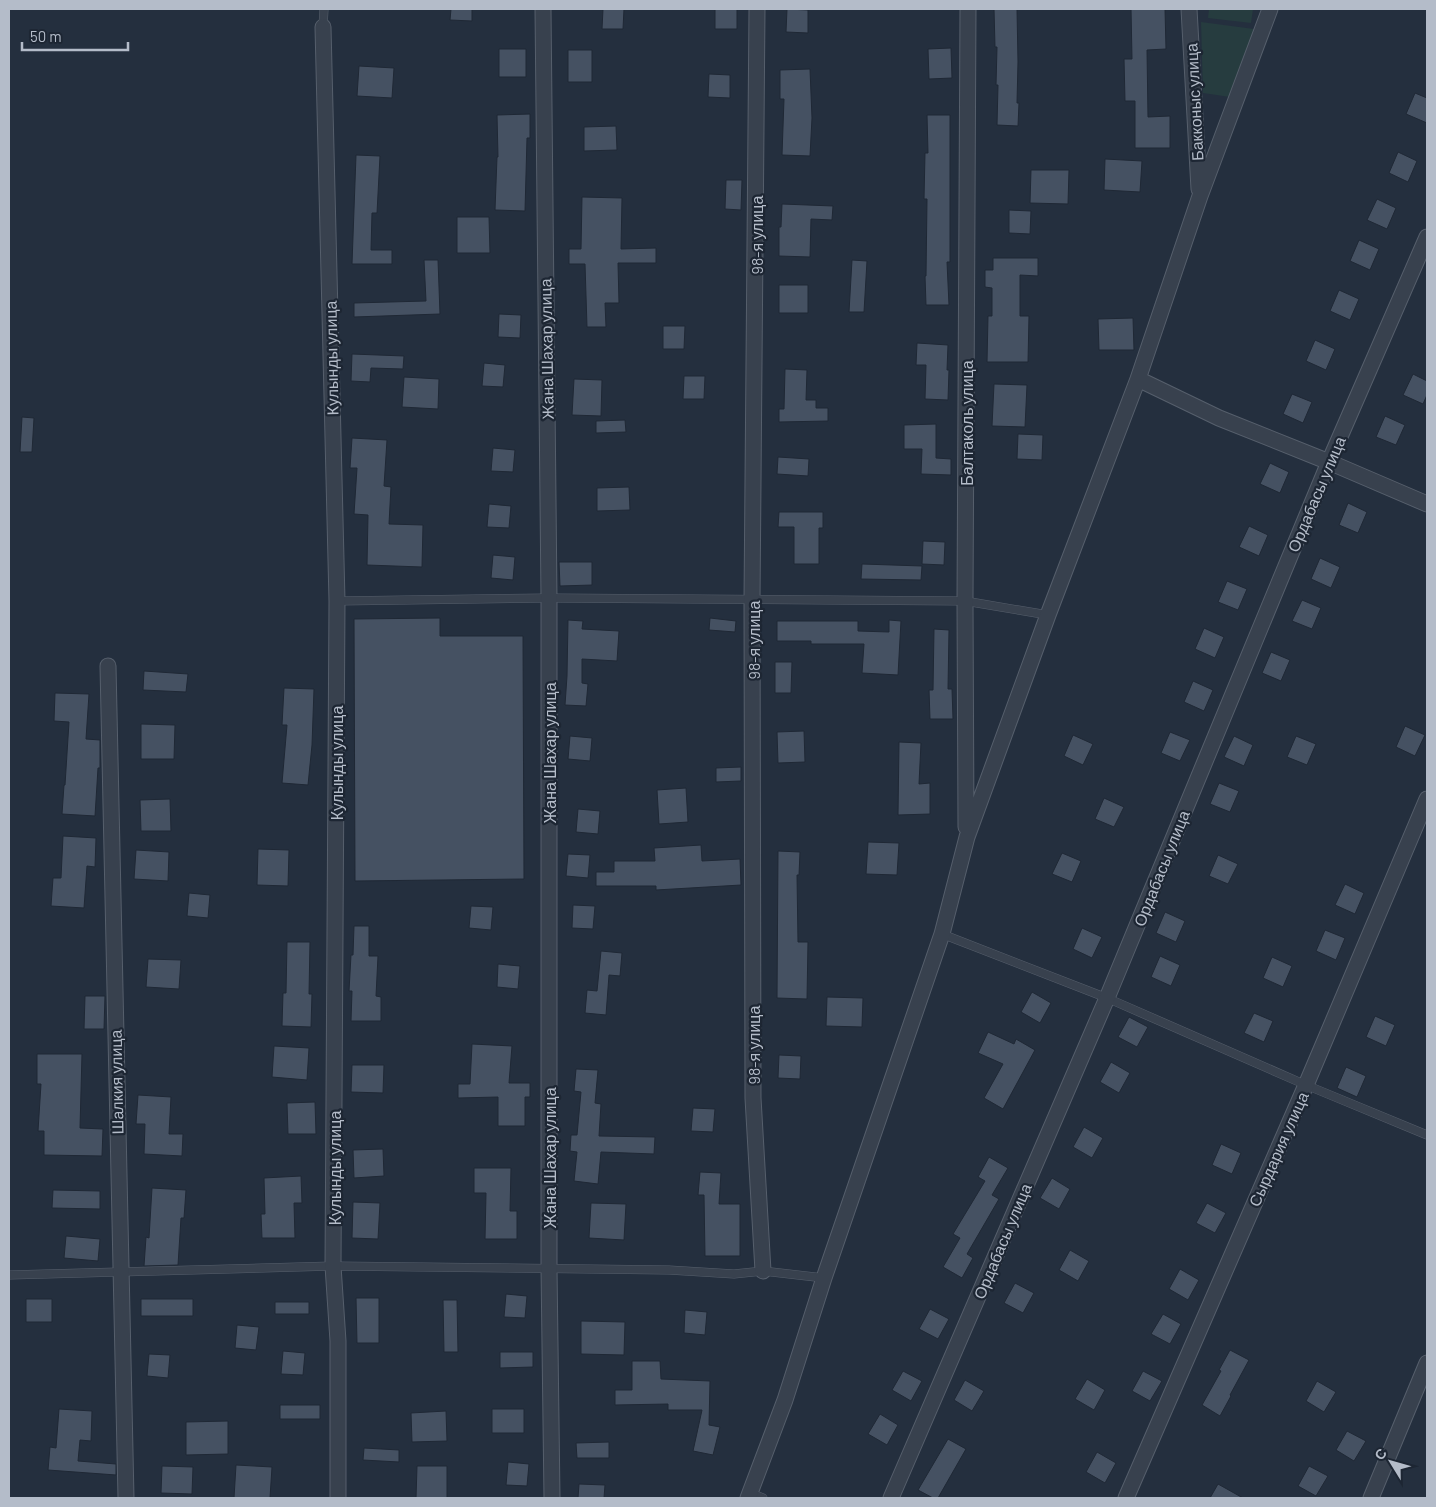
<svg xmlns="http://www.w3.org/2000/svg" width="1436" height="1507" viewBox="0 0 1436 1507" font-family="Barlow,sans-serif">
<rect width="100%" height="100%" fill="#242f3e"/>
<path fill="#263c3f" d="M1209,9H1253L1251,23L1208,18Z
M1201,22L1254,29L1230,97L1203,93Z"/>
<path fill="#455162" stroke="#1f2835" d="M451,9H472V21L450,20Z
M603,9H624L623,29H602Z
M715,9H737V29H715Z
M787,9L808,10V33L786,32Z
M994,9H1017L1018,62L1017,103H1019L1018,126L997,125L998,85H996L997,47H995Z
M1131,9H1165L1166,49L1147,50L1148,117L1170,116V148H1135V101H1125L1124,59H1132Z
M951,48L952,78L929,79L928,49Z
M499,49H526V77H499Z
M568,50H592V82H568Z
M359,66L394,68L392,98L357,96Z
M810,69L812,118L810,156L782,155L784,99H780V70Z
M709,74L730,75V98L708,97Z
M1415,93L1427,98V123L1406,114Z
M530,114V138H527L525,211L495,210L497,157H498L497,115Z
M927,115H950V262H947L949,305H926L925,276H926L927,199H924L925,153H928Z
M616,126L617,150L584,151V127Z
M1398,152L1417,161L1408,182L1389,173Z
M356,155L380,156L377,213H372L371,250H392V264H352Z
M1105,159L1142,161L1140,192L1104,190Z
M1031,170H1069L1068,204L1030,203Z
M726,180H742L741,210L725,209Z
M582,197L622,198L621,249L656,248V263H618L619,303H605L606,327H587L585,264H569V249H581Z
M1377,199L1396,208L1387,229L1367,220Z
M782,204L833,206L832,220L811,219L810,257L779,256V227H781Z
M1009,210L1031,211L1030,234L1009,233Z
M457,217H489L490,253H457Z
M1359,240L1379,249L1370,270L1350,261Z
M993,258H1038V276L1020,275V316H1029L1028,362H987L988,316H992V288L985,287V270H993Z
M424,260H438L440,314L354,317V303L426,301Z
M852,260L867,261L864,312H849Z
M779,285H808V313H779Z
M1339,290L1359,299L1350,320L1330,311Z
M499,314L521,315L520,338L498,337Z
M1133,318L1134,350H1099L1098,319Z
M663,326H685L684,349H663Z
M1315,340L1335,349L1326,370L1306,361Z
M917,343L948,345L947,370H949L948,400L925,399L926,365H916Z
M352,354L404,356L403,369L371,368L370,382L351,381Z
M484,363L505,365L503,387L482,386Z
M785,369L807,370L806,400H816V408H828V421L779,422V409H784Z
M1413,374L1427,381V395L1423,404L1403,395Z
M684,376H705L704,399H683Z
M404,377L439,379L438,409L402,407Z
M574,379L602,380L601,416L572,415Z
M994,384L1027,385L1025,427L992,426Z
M1292,394L1312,402L1303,423L1283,414Z
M1385,416L1405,425L1396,445L1376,437Z
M22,417L34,418L32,452H20Z
M625,420L626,432L596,433V421Z
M936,424V458L951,459V475L921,474L922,449H904V425Z
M1018,434L1043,435L1042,460L1017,459Z
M352,438L387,440L384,486L391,487L389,524L423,525L422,567L367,565L368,515L354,514L357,468H350Z
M493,448L515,450L513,472L491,471Z
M778,457L809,459L808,476L777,474Z
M1270,463L1289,472L1280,493L1260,484Z
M629,487L630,510L597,511V488Z
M1348,503L1367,512L1358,533L1339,525Z
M489,504L511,506L509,528L487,527Z
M779,512H823V528H819V564H794V527H778Z
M1249,526L1268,535L1259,556L1239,547Z
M923,541L945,542L944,565L922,564Z
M493,555L515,557L513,580L491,578Z
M1320,558L1340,567L1331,588L1311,579Z
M559,562H592V585L560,586Z
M862,564L922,566L921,580L861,579Z
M1227,581L1247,589L1238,610L1218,602Z
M1302,600L1321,608L1312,629L1292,621Z
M440,618V636H523L524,879L355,881L354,619Z
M710,618L736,621L735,632L709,630Z
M568,620L583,621L582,629L619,631L617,661L582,659V683L588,684L586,706L565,705L567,676Z
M889,620L901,621L898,675L862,673L864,644H811V641H777V621H858V631L889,632Z
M1204,628L1224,637L1215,658L1195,649Z
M934,629L949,630L948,689H952L953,719H930L929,690H933Z
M1271,652L1290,660L1281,681L1262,673Z
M775,662H792L791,693H775Z
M144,671L188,674L186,692L143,690Z
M1193,681L1213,690L1204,711L1184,702Z
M284,688L314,689L312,745L308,785L282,783L287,725H282Z
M55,693L89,694L86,739L100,740V768H98L95,816L62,814L64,785H65L69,722L54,721Z
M141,724L175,725L174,759H141Z
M1405,726L1425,735L1415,756L1396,747Z
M804,731L805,762L778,763L777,732Z
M1170,732L1190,740L1180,761L1161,753Z
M1073,735L1093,744L1083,765L1064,756Z
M570,736L592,738L590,761L568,759Z
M1234,736L1253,745L1244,766L1224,757Z
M1296,736L1316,744L1307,765L1287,757Z
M899,742L921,743L919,784L930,783V814L898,815Z
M741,767V781L716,782V768Z
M1219,783L1239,791L1230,812L1210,804Z
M686,788L688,822L659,824L657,790Z
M1104,798L1124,807L1114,827L1095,819Z
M170,799L171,831H141L140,800Z
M578,809L600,811L598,834L576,832Z
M63,836L96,838L95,867L87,866L84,908L51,906L53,878H61Z
M868,842L899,843L897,875L866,874Z
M701,845L702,861L740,859L741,885L656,890V886H596V872H614V861H655L654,848Z
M258,849L289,850L288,886L257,885Z
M136,850L169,852L168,881L134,879Z
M778,851L800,852L799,875H797L798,942H808L807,999L777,998Z
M1062,853L1081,861L1072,882L1052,874Z
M568,854L590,855L588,878L566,876Z
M1218,855L1238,864L1228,884L1209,876Z
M1345,884L1364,893L1355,914L1335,905Z
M189,893L210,895L208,918L187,916Z
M573,905L595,906L593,929L572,928Z
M471,906L493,907L491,930L469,928Z
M1165,912L1185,921L1176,942L1156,933Z
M354,926H369V956H378L376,996L381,997V1021H351L352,991H349L351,955H353Z
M1082,928L1102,937L1092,958L1073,949Z
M1325,930L1345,938L1336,960L1316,951Z
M287,942H310L309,994H312L311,1027L282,1026L283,993H286Z
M601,951L622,953L620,976L609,975L606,1015L585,1013L587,990L597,991Z
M1160,956L1180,965L1171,986L1151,977Z
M1272,957L1292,966L1283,987L1263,978Z
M148,959L181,960L179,989L146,987Z
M498,964L520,966L518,989L497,987Z
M1032,992L1051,1003L1040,1023L1021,1012Z
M85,996H105L104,1029H84Z
M827,997L863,998L862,1027L826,1026Z
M1254,1013L1273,1021L1264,1042L1244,1033Z
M1375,1016L1395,1025L1386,1046L1366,1037Z
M1129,1017L1148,1027L1137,1047L1118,1037Z
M988,1032L1014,1044L1016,1039L1035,1050L1003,1109L984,1098L1003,1064L978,1053Z
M472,1044L512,1046L509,1083H530V1097H525V1126H498V1097L458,1098V1084H470Z
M274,1046L309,1048L307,1080L272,1077Z
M37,1054H82L80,1128L103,1129L102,1156L44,1155V1131H38L41,1084H37Z
M779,1055L801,1056L800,1079L778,1078Z
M1111,1062L1130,1073L1119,1093L1100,1082Z
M352,1065H384L383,1093L351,1092Z
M1346,1067L1366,1076L1357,1097L1337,1088Z
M576,1069L598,1070L595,1103L601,1104L599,1136L655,1137L654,1154L601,1152L598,1184L574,1181L577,1152L570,1151L571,1135H577L581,1092L574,1091Z
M138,1095L171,1097L169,1134H183L182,1156L144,1154L145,1124H136Z
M315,1102L316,1134H288L287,1103Z
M693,1108L715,1109L713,1132L691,1131Z
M1084,1127L1103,1138L1092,1158L1073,1147Z
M1221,1144L1241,1153L1232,1174L1212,1165Z
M383,1149L384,1176L354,1178L353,1150Z
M989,1157L1008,1168L992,1195L999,1199L967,1254L973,1258L962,1278L943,1267L960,1238L953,1234L985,1181L978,1177Z
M474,1168H511L510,1211H517V1239H485L486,1193H474Z
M700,1172L721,1173L719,1204H740V1256H705L704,1195H698Z
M301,1176L302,1203H294L295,1238H262L261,1214H265L264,1178Z
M1052,1178L1070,1189L1059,1209L1040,1198Z
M152,1188L186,1190L184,1218H181L178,1265L144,1266L146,1237L149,1238Z
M53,1190L100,1191V1209L52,1208Z
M353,1202L380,1203L378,1239L352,1238Z
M591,1203L626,1204L624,1240L589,1238Z
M1207,1203L1226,1213L1215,1233L1196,1223Z
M66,1236L100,1239L98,1261L64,1258Z
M1070,1250L1089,1261L1078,1281L1059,1270Z
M1180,1269L1199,1280L1188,1300L1169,1289Z
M1015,1283L1034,1293L1023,1313L1004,1303Z
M506,1294L527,1296L525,1318L504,1317Z
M356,1298H379V1343H357Z
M26,1299H52V1322H26Z
M141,1299H193V1316H141Z
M443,1300H457L458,1352H444Z
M275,1302H309V1314H275Z
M930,1309L949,1319L938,1339L919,1329Z
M685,1310L707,1312L705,1335L684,1333Z
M1163,1314L1181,1324L1170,1344L1151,1334Z
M581,1321L625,1322L624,1355L581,1354Z
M237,1325L259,1327L256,1350L235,1348Z
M1230,1350L1249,1360L1230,1395L1231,1396L1220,1416L1202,1405L1221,1371L1219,1370Z
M283,1351L305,1353L303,1375L281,1374Z
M500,1352H533V1367L500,1368Z
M149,1354L170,1355L168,1378L147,1376Z
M632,1361H660L661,1379L710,1381L709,1425L720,1427L713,1455L693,1451L702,1410H668V1404L615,1405V1390H632Z
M903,1371L922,1381L911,1401L892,1390Z
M1143,1371L1162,1381L1150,1401L1132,1391Z
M1087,1379L1105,1390L1094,1410L1075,1399Z
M965,1380L984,1391L972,1411L954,1400Z
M1317,1381L1336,1392L1324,1412L1306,1401Z
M280,1405H320V1419H280Z
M59,1409L92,1411L91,1441L80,1440L78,1461L116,1464V1475L48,1470L50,1447L56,1448Z
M492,1409H524V1433H492Z
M446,1411L447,1441L412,1442L411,1413Z
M880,1414L898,1425L887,1445L868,1434Z
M228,1421V1454L186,1455V1422Z
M1347,1431L1366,1441L1354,1461L1336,1450Z
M948,1439L966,1449L938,1498H933L918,1490Z
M609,1442V1458H577L576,1443Z
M364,1448L399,1450V1462L363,1460Z
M1097,1452L1116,1463L1105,1483L1086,1472Z
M508,1462L529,1464L527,1486L506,1485Z
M236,1465L272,1467L270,1498H234Z
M162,1466L193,1467L192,1494L161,1493Z
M417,1466H447V1498H416Z
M1309,1466L1328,1476L1316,1496L1298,1486Z
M579,1484L605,1485L604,1498H578Z
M1218,1484L1243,1498H1210Z"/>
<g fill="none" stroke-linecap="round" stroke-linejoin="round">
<g stroke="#565f6c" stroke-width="9">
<path id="lane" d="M323,27L324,9
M337,601L549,598L965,601L1048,615
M942,934L1107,998L1306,1085L1427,1135
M9,1275L333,1266L669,1270L734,1274L763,1271L824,1278
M750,1493L763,1498"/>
</g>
<g stroke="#565f6c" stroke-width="17">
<path id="street" d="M543,9L549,598V1268L552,1498
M757,9L752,600L753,1098L763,1271
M1189,9L1199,189
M323,27L337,601L333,1266L338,1341V1498
M1138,379L1219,418L1329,462L1427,504
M108,666L126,1498
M966,827L965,601L968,9
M748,1498L785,1400L824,1278L942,934L967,837L1048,615L1138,379L1200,196L1270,9
M891,1498L1107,998L1329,462L1427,237
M1126,1498L1306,1085L1427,799
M1371,1498L1427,1363"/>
</g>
<use href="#lane" stroke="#38414e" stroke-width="8"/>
<use href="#street" stroke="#38414e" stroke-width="15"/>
</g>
<g text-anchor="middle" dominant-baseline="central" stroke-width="4.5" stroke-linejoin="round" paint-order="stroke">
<g font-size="16" fill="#b4bcc9" stroke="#1d2633">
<text transform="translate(1194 102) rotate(-93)">Бакконыс улица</text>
<text transform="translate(756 235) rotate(-90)">98-я улица</text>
<text transform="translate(546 349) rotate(-91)">Жана Шахар улица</text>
<text transform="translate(331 358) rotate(-91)">Кулынды улица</text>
<text transform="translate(966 423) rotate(-90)">Балтаколь улица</text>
<text transform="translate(1316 494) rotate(-67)">Ордабасы улица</text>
<text transform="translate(753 640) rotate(-90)">98-я улица</text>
<text transform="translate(549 753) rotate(-90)">Жана Шахар улица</text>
<text transform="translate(336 763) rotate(-90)">Кулынды улица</text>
<text transform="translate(1161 868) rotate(-68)">Ордабасы улица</text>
<text transform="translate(753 1045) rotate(-90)">98-я улица</text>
<text transform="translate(116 1082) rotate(-91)">Шалкия улица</text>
<text transform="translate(1278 1149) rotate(-66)">Сырдария улица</text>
<text transform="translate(549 1158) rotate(-90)">Жана Шахар улица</text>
<text transform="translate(334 1168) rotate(-90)">Кулынды улица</text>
<text transform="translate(1002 1241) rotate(-67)">Ордабасы улица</text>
</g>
</g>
<rect width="1436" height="1507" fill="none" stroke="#b4bcc9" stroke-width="20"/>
<g transform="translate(1391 1462) rotate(307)" stroke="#1d2633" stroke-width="4" paint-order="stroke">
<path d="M0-4L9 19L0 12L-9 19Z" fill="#b4bcc9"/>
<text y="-8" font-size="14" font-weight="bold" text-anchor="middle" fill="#b4bcc9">С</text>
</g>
<path d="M22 42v8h106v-8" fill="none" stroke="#b4bcc9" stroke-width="2.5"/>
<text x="30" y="42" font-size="15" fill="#b4bcc9" stroke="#1d2633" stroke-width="4" paint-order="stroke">50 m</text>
</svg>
